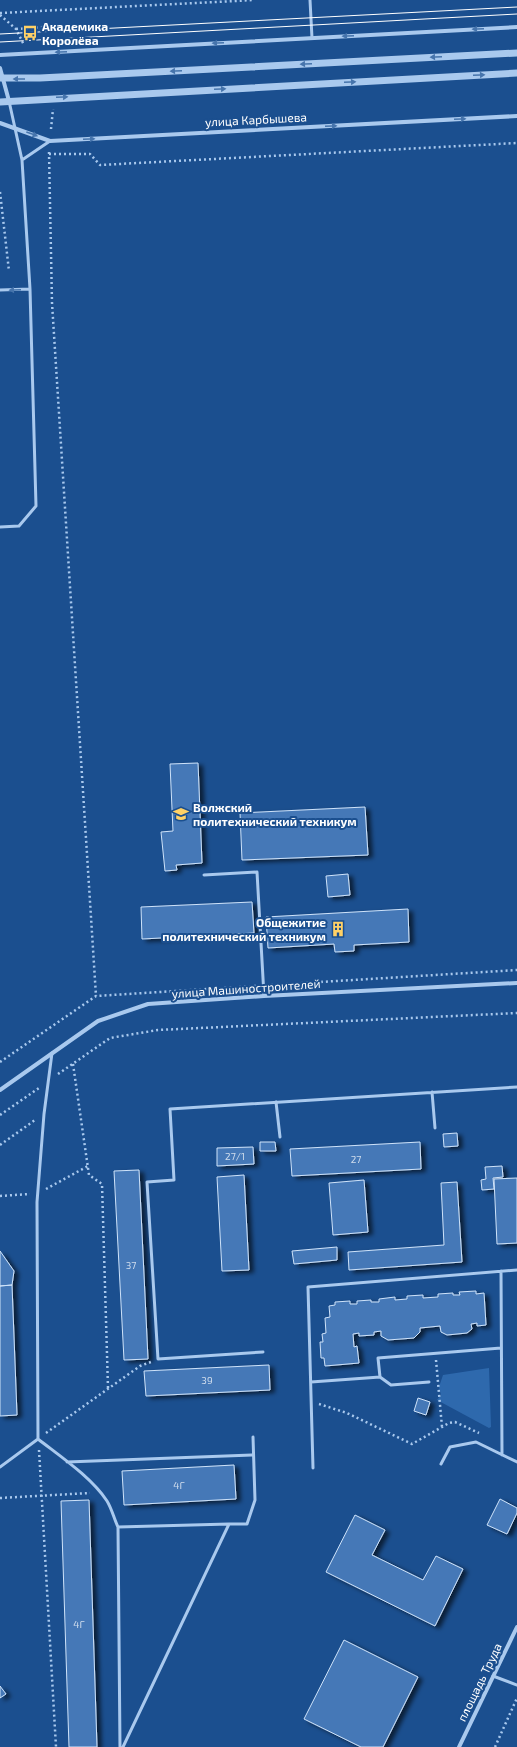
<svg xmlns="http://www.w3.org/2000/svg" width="517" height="1747" viewBox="0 0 517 1747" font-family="'Exo 2',sans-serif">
<defs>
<filter id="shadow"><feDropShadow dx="4.5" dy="2.5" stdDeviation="2" flood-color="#0009"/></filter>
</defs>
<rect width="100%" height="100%" fill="#1b4f8f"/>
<path fill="#2e69ad" d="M489,1368L491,1427L489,1428L437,1400L441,1395L439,1387L443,1375Z"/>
<path fill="#4478b7" stroke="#cfe3fa" filter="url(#shadow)" d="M198,763L202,863L176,865L177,870L165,871L161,832L173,831L170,764Z
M365,807L368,855L242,860L240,813Z
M348,874L350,895L328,897L326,876Z
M252,902L254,933L142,939L141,907Z
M408,909L409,942L354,945V951L335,952L334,944L268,948L266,917Z
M457,1133L458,1146L444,1147L443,1134Z
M260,1142H275L276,1151H260Z
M420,1142L421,1169L292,1176L290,1149Z
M253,1147L254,1164L217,1166V1148Z
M502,1166L503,1177L493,1178L494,1189L482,1190L481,1180L486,1179L485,1167Z
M139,1170L148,1359L124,1360L114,1171Z
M244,1175L249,1270L222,1271L217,1177Z
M517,1178V1243L497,1244L494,1179Z
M364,1180L368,1232L333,1235L329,1183Z
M457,1182L462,1262L349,1270L348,1252L444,1245L441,1183Z
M337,1247V1260L294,1264L292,1251Z
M0,1251L14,1271L12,1285L0,1286Z
M12,1285L17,1415L0,1416V1286Z
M476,1291V1294L484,1293L486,1325L477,1326V1323L471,1324L472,1329L467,1333L447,1335L441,1332L440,1326L420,1328V1332L414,1338L388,1340L381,1336V1331L374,1332V1335L359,1336V1333L353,1334L354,1347L357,1346L359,1363L325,1366L324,1358H321L320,1342H323L322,1334L326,1333L325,1318L330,1317L329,1306L335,1305V1302L350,1301V1304H357V1301L371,1300V1302H379V1299L395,1297V1300L407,1299V1296L423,1295V1298L438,1297V1294L453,1293V1295H460L459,1292Z
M269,1365L270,1390L146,1396L144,1371Z
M418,1398L430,1402L426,1415L414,1411Z
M234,1465L236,1499L124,1505L122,1471Z
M500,1499L517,1508V1513L507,1534L487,1525Z
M89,1500L97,1747H69L61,1501Z
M355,1515L385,1530L372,1555L423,1580L436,1556L463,1569L435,1626L326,1572Z
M344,1640L418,1677L383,1747H361L304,1719Z
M0,1686L6,1694L0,1698Z"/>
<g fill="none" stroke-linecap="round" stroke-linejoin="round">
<path stroke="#a9c9ee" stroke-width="2.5" stroke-dasharray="2 3" stroke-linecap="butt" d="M0,13L254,0
M0,15L16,29L24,45
M16,29L71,25
M51,129L53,109
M49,152L52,303L96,996
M49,154H90L100,165L517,143
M0,192L9,271
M271,985L517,970
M0,1062L96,996L256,986
M73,1064L89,1175L102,1184L108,1388
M58,1074L110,1038L158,1030L517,1013
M0,1115L39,1088
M0,1145L35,1120
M46,1189L88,1166
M0,1196L30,1194
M436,1360L442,1427
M319,1404L347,1413L412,1444L449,1423L455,1422L479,1433
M46,1433L140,1366L151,1362
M39,1450L56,1747
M0,1498L90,1493
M495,1747L517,1698"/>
<path stroke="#a9c9ee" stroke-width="3" d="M310,0L312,38
M22,160L50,141
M0,290L30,289
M0,527L19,526L36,506L30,289L22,160L9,101
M204,875L257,872L264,996
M432,1092L435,1128
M276,1102L280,1137
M501,1271L502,1455
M263,1352L158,1359L147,1182L174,1180L170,1109L517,1087
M380,1377L391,1385L429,1382
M311,1382L380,1377L378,1358L501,1348
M38,1439L37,1202L44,1114L52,1053
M38,1439C61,1457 91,1477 107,1501C112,1509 114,1519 118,1527L120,1747
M67,1462L252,1455
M441,1464L450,1447L476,1442L517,1462
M0,1467L38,1439
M313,1468L308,1287L517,1270
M229,1524H247L255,1500L253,1437
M118,1527L229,1524L123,1747
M493,1676L517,1685"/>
<path stroke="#a9c9ee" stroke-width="4" d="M0,55L517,27
M0,68L9,101
M0,123L50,141L517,116
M0,1090L98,1021L148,1004L264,996L517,983
M459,1747L517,1627"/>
<path stroke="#a9c9ee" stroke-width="7" d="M0,78H40L517,53
M0,102L517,73"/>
<path stroke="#fff" stroke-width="1" d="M0,34L517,7
M0,42L517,14"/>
</g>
<defs><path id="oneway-solid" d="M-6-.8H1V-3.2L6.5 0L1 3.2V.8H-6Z"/></defs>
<g fill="#4674ac">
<use href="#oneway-solid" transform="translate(478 29) rotate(177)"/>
<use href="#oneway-solid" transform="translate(348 36) rotate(177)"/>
<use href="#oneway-solid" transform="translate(218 43) rotate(177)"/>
<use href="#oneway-solid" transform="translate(61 52) rotate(177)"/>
<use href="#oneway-solid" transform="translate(436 57) rotate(177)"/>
<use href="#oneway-solid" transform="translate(306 64) rotate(177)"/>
<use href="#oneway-solid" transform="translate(176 71) rotate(177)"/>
<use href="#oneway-solid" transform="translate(479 75) rotate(-3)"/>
<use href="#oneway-solid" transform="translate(19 79) rotate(-180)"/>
<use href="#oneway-solid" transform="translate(350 82) rotate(-3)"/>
<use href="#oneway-solid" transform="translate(220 89) rotate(-3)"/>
<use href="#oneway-solid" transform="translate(62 97) rotate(-3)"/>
<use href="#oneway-solid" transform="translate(460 119) rotate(-3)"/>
<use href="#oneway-solid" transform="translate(331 126) rotate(-3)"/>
<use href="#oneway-solid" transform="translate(32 134) rotate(20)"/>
<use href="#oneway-solid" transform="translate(89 139) rotate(-3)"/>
<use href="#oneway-solid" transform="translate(15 290) rotate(177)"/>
</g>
<defs>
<g id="bus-bare" transform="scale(1.2)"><path d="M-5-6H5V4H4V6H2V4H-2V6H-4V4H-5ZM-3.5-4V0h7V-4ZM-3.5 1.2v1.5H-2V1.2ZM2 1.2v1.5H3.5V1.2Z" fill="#ffd166" stroke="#1b4f8f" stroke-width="2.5" paint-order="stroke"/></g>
<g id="university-bare" transform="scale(1.2)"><path d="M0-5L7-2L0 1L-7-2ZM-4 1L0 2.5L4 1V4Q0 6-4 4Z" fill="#ffd166" stroke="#1b4f8f" stroke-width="2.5" paint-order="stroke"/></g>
<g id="building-bare" transform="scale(1.2)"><path d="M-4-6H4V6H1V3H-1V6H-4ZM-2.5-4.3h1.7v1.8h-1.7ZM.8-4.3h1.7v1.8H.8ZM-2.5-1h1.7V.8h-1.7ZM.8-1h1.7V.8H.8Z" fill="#ffd166" stroke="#1b4f8f" stroke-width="2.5" paint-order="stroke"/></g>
</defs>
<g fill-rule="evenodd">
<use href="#bus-bare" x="30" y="33"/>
<use href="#university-bare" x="181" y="814"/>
<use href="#building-bare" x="338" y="929"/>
</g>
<g text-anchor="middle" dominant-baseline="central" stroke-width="4" stroke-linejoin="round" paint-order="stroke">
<g font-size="10" fill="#d0dded">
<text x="235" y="1156">27/1</text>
<text x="356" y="1159">27</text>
<text x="131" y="1265">37</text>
<text x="207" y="1380">39</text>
<text x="179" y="1485">4Г</text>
<text x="79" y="1624">4Г</text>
</g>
<g font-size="12" font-weight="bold" fill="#fff" stroke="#1b4f8f" text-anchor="start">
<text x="42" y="26">Академика<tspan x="42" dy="14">Королёва</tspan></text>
<text x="193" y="807">Волжский<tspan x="193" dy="14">политехнический техникум</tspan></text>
<text x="326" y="922" text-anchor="end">Общежитие<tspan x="326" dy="14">политехнический техникум</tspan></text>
</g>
<g font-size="12" fill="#fff" stroke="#1b4f8f">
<text transform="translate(256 119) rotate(-3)">улица Карбышева</text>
<text transform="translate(246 988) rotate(-4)">улица Машиностроителей</text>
<text transform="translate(479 1682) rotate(-64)">площадь Труда</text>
</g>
</g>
</svg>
